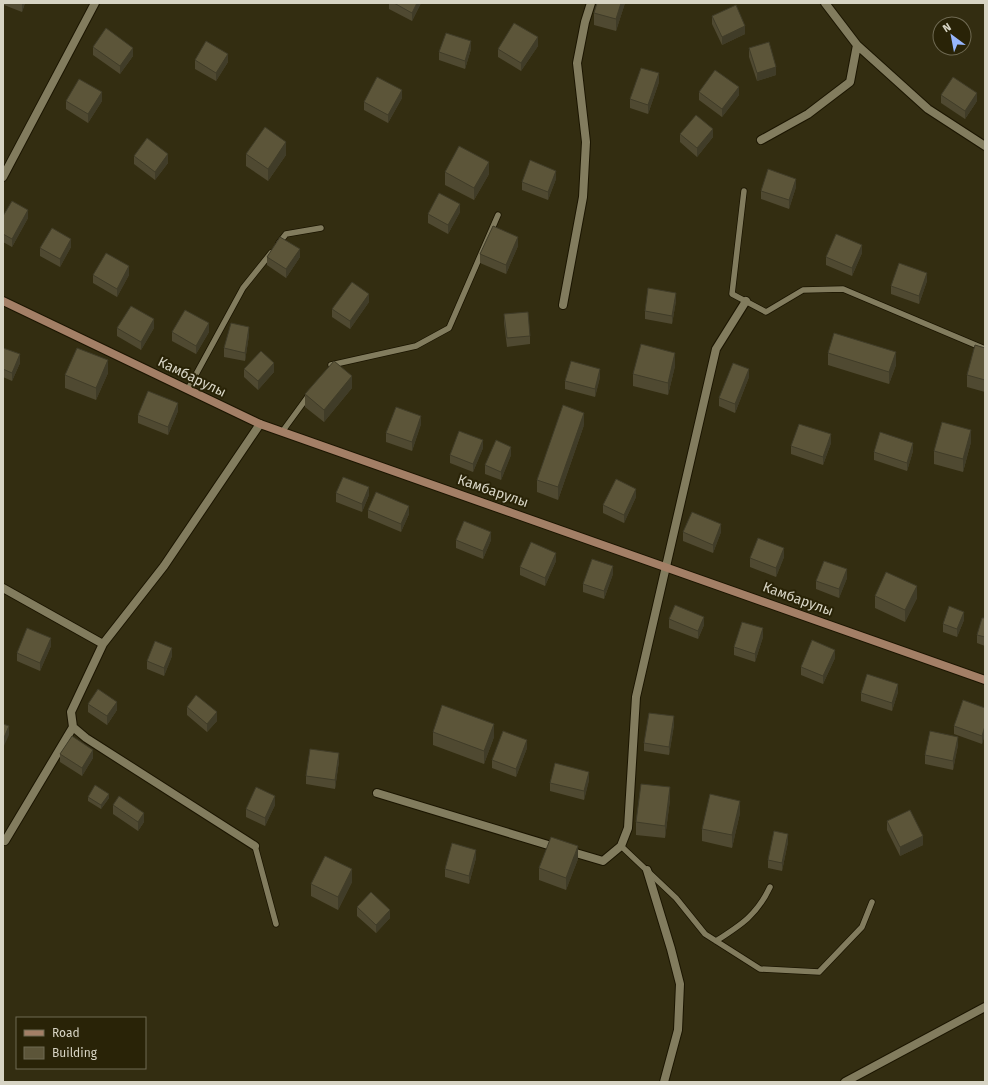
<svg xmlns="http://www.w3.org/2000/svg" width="988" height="1085" viewBox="0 0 988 1085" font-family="'Fira Sans',sans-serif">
<rect width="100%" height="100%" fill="#332d11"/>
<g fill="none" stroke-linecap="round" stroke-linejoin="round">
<g stroke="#1b1500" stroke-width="7">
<path id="lane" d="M744,191L732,294L766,312L803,290L843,289L985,349
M279,243L286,234L321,228
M331,365L416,346L449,328L498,215
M188,389L243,288L271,253
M282,432L309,395
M255,846L276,924
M621,846L676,898L705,934L760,969L819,972L862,927L872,902
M716,941C741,925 757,915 770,887"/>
</g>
<g stroke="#1b1500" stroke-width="10">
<path id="street" d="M857,45L928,109L985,146
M761,140L808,114L850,82L857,45L825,3
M3,177L95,3
M563,305L583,197L586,142L577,63L585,22L591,3
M3,588L103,644
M377,793L558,848
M5,841L73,727
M255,846L86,738L73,727L71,712L103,644L164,566L260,424
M569,851L603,861L621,846L628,828L636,697L716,349L746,301
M647,870L671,949L680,984L678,1030L664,1082
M845,1082L985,1007"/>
</g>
<g stroke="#1b1500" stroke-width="10">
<path id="secondary" d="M3,301L260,424L985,680"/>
</g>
<use href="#lane" stroke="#827c5e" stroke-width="5.5"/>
<use href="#street" stroke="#827c5e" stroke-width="8"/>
<use href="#secondary" stroke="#a37f66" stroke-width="8"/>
</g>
<path fill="#4f4931" d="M4,3H25L22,12L4,5Z
M389,3H421L412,21L389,9Z
M597,3H625L616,31L594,25V13Z
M712,16L745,34L722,45L712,24Z
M538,46L521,71L498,57V49Z
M93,47L133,56L120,74L93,55Z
M749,48L776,75L757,81L749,57Z
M471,49L465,69L439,60V52Z
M195,60L228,62L216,81L195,69Z
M659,82L648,114L630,108V99Z
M699,92L739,95L722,117L699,100Z
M941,95L977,101L965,119L941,103Z
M402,98L388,123L364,110V102Z
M66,101H102L88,123L66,109Z
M680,134L713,137L697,157L680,142Z
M246,154L286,155L268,181L246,166Z
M134,156L168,163L155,180L134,164Z
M445,172L489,174L474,200L445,185Z
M556,179L548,200L522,190V182Z
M796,187L789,209L761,199V191Z
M460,212L448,234L428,223V214Z
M3,216L28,218L12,247L3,242Z
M518,246L506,274L480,263V254Z
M71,247L60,267L40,256V248Z
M862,253L852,276L826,265V257Z
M267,257H300L286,278L267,265Z
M93,275H129L117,297L93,283Z
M927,281L919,304L891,294V286Z
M676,301L672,324L645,319V311Z
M369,302L350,329L332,317V309Z
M504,314L530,336V344L507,347L504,323Z
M117,328H154L141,350L117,336Z
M172,332H209L196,354L172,341Z
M249,335L245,361L224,357V348Z
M3,348L20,363L12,381L3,377Z
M985,348V392L967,387V375Z
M828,353L896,365L889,384L828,365Z
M675,366L668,395L633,386V374Z
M244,369L274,372L258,390L244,377Z
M108,373L96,400L65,388V375Z
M600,377L595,397L565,389V381Z
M749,377L735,413L719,406V398Z
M352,388L324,422L305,407V394Z
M178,411L168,435L138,423V415Z
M421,424L412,451L386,442V433Z
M584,425L558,500L537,492V480Z
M971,442L963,472L934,464V451Z
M831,443L823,465L791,454V446Z
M483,448L473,472L450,463V455Z
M913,451L907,471L874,460V452Z
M511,455L501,480L485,474V465Z
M336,493L369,495L362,512L336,502Z
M636,497L624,523L603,513V505Z
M368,510L409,514L401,532L368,518Z
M683,532H721L713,553L683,541Z
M456,540H491L483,559L456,548Z
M784,557L776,577L750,567V558Z
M556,561L545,586L520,575V567Z
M613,574L604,599L583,592V584Z
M847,578L839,598L816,589V581Z
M875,596L917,598L905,622L875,608Z
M985,618V646L977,643V635Z
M669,619L704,625L698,639L669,628Z
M964,620L957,637L943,632V624Z
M763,637L755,662L734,655V647Z
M51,646L40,671L17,661V653Z
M172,656L164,676L147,669V661Z
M835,658L823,684L801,675V667Z
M898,692L892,711L861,701V693Z
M88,704L117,710L107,725L88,712Z
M187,707L217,721L207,732L187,715Z
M985,708V734L982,744L954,734V726Z
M674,725L669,755L644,751V743Z
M433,732L494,737L484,764L433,745Z
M958,745L953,770L925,764V755Z
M527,748L516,777L492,768V760Z
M60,754L93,758L82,776L60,762Z
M339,761L335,789L306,784V776Z
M589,780L584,800L550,791V783Z
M88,797L109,798L101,809L88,801Z
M670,800L665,838L636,835V822Z
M113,805L144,822L138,831L113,814Z
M275,805L265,826L246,817V809Z
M740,813L732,848L702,841V829Z
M887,821L923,845L900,856L887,830Z
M788,842L782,871L768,868V860Z
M476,858L469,884L445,877V869Z
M578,859L566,890L539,880V868Z
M352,882L338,910L311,896V884Z
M357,907L390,918L376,933L357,916Z"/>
<path fill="#403c28" d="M22,3H25L22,12Z
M417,3H421L412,21V13Z
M621,3H625L616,31V19Z
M745,26V34L722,45V37Z
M538,37V46L521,71V63Z
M471,41V49L465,69V61Z
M133,48V56L120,74V66Z
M228,54V62L216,81V73Z
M776,67V75L757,81V73Z
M659,73V82L648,114V105Z
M739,87V95L722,117V109Z
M402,90V98L388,123V115Z
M102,92V101L88,123V114Z
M977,93V101L965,119V111Z
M713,129V137L697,157V148Z
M286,142V155L268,181V169Z
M168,154V163L155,180V172Z
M489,162V174L474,200V188Z
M556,171V179L548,200V192Z
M796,179V187L789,209V200Z
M460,204V212L448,234V225Z
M28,210V218L12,247V239Z
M518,237V246L506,274V265Z
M71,239V247L60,267V259Z
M862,245V253L852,276V268Z
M300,249V257L286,278V269Z
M129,266V275L117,297V289Z
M927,273V281L919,304V296Z
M676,293V301L672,324V316Z
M369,294V302L350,329V321Z
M154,319V328L141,350V342Z
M209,323V332L196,354V346Z
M249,327V335L245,361V353Z
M896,352V365L889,384V372Z
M675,353V366L668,395V383Z
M20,354V363L12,381V373Z
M108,360V373L96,400V388Z
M274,363V372L258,390V381Z
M600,369V377L595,397V389Z
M749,369V377L735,413V404Z
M352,376V388L324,422V410Z
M178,403V411L168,435V427Z
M584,413V425L558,500V487Z
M421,416V424L412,451V442Z
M971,430V442L963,472V459Z
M831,434V443L823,465V457Z
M483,440V448L473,472V464Z
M913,443V451L907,471V463Z
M511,447V455L501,480V472Z
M369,487V495L362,512V504Z
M636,489V497L624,523V515Z
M409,506V514L401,532V524Z
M721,524V532L713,553V545Z
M491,532V540L483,559V551Z
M784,548V557L776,577V568Z
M556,553V561L545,586V578Z
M613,566V574L604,599V591Z
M847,569V578L839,598V589Z
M917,586V598L905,622V610Z
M964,612V620L957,637V629Z
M704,617V625L698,639V631Z
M763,628V637L755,662V654Z
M51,638V646L40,671V663Z
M172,648V656L164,676V668Z
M835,650V658L823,684V676Z
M898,684V692L892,711V703Z
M117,702V710L107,725V716Z
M217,712V721L207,732V724Z
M674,716V725L669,755V747Z
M494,724V737L484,764V751Z
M9,726V735L3,748V740Z
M985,726V734L982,744V736Z
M958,737V745L953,770V761Z
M527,740V748L516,777V769Z
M93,750V758L82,776V768Z
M339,753V761L335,789V780Z
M589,772V780L584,800V791Z
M670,787V800L665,838V826Z
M109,794V798L101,809V805Z
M275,796V805L265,826V818Z
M740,801V813L732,848V835Z
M144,813V822L138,831V822Z
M788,834V842L782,871V863Z
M923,836V845L900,856V847Z
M578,846V859L566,890V878Z
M476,850V858L469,884V876Z
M352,869V882L338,910V897Z
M390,910V918L376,933V925Z"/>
<path fill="#5c5539" stroke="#403c28" d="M394,3H417L412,13Z
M597,3H621L616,19L594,13Z
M736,5L745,26L722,37L712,16Z
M514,23L538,37L521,63L498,49Z
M106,28L133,48L120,66L93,47Z
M446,33L471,41L465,61L439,52Z
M206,41L228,54L216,73L195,60Z
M769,42L776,67L757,73L749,48Z
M641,68L659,73L648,105L630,99Z
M715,70L739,87L722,109L699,92Z
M377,77L402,90L388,115L364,102Z
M953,77L977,93L965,111L941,95Z
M79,79L102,92L88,114L66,101Z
M696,115L713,129L697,148L680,134Z
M265,127L286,142L268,169L246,154Z
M147,138L168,154L155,172L134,156Z
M459,146L489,162L474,188L445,172Z
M530,160L556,171L548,192L522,182Z
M768,169L796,179L789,200L761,191Z
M439,193L460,204L448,225L428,214Z
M12,201L28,210L12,239L3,234V216Z
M493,226L518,237L506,265L480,254Z
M52,228L71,239L60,259L40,248Z
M836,234L862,245L852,268L826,257Z
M280,237L300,249L286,269L267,257Z
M106,253L129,266L117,289L93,275Z
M899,263L927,273L919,296L891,286Z
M352,282L369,294L350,321L332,309Z
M648,288L676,293L672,316L645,311Z
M131,306L154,319L141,342L117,328Z
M185,310L209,323L196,346L172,332Z
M528,312L530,336L507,338L504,314Z
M231,323L249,327L245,353L224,348Z
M834,333L896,352L889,372L828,353Z
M641,344L675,353L668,383L633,374Z
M975,345L985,348V380L967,375Z
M3,348L20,354L12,373L3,369Z
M77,348L108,360L96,388L65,375Z
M261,351L274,363L258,381L244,369Z
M334,361L352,376L324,410L305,394Z
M571,361L600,369L595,389L565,381Z
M733,363L749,369L735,404L719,398Z
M148,391L178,403L168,427L138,415Z
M563,405L584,413L558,487L537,480Z
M396,407L421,416L412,442L386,433Z
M942,422L971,430L963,459L934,451Z
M799,424L831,434L823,457L791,446Z
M459,431L483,440L473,464L450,455Z
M880,432L913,443L907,463L874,452Z
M496,440L511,447L501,472L485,465Z
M343,477L369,487L362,504L336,493Z
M616,479L636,489L624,515L603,505Z
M376,492L409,506L401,524L368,510Z
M692,512L721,524L713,545L683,532Z
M464,521L491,532L483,551L456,540Z
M758,538L784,548L776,568L750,558Z
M531,542L556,553L545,578L520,567Z
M592,559L613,566L604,591L583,584Z
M824,561L847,569L839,589L816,581Z
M886,572L917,586L905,610L875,596Z
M675,605L704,617L698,631L669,619Z
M949,606L964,612L957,629L943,624Z
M982,618H985V637L977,635Z
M742,622L763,628L755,654L734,647Z
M27,628L51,638L40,663L17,653Z
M812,640L835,650L823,676L801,667Z
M155,641L172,648L164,668L147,661Z
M867,674L898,684L892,703L861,693Z
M98,689L117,702L107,716L88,704Z
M196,695L217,712L207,724L187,707Z
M963,700L985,708V726L982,736L954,726Z
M442,705L494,724L484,751L433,732Z
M649,713L674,716L669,747L644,743Z
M3,724L9,726L3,740Z
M503,731L527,740L516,769L492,760Z
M930,731L958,737L953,761L925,755Z
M72,736L93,750L82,768L60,754Z
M310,749L339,753L335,780L306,776Z
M555,763L589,772L584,791L550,783Z
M641,784L670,787L665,826L636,822Z
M95,785L109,794L101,805L88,797Z
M256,787L275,796L265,818L246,809Z
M710,794L740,801L732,835L702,829Z
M119,796L144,813L138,822L113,805Z
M910,810L923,836L900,847L887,821Z
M774,831L788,834L782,863L768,860Z
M551,837L578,846L566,878L539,868Z
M452,843L476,850L469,876L445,869Z
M325,856L352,869L338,897L311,884Z
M371,892L390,910L376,925L357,907Z"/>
<g text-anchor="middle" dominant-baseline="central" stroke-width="4" stroke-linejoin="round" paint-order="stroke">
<g font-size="14" fill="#d7d4c4" stroke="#292307">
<text transform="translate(192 377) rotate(26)">Камбарулы</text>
<text transform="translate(493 491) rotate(19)">Камбарулы</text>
<text transform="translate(798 599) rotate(20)">Камбарулы</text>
</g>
</g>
<rect width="988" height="1085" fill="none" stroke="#d7d4c4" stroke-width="8"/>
<rect x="16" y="1017" width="130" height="52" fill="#292307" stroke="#6f6a53"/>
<rect x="24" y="1030" width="20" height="6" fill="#a37f66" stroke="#6f6a53"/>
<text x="52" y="1037" font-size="12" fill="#d7d4c4">Road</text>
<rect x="24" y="1047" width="20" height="12" fill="#5c5539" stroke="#6f6a53"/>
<text x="52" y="1057" font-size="12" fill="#d7d4c4">Building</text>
<g transform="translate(952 36) rotate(328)"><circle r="19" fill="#292307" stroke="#6f6a53"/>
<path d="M0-3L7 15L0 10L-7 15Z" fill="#97b6fd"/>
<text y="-6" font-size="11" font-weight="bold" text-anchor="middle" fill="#d7d4c4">N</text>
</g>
</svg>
